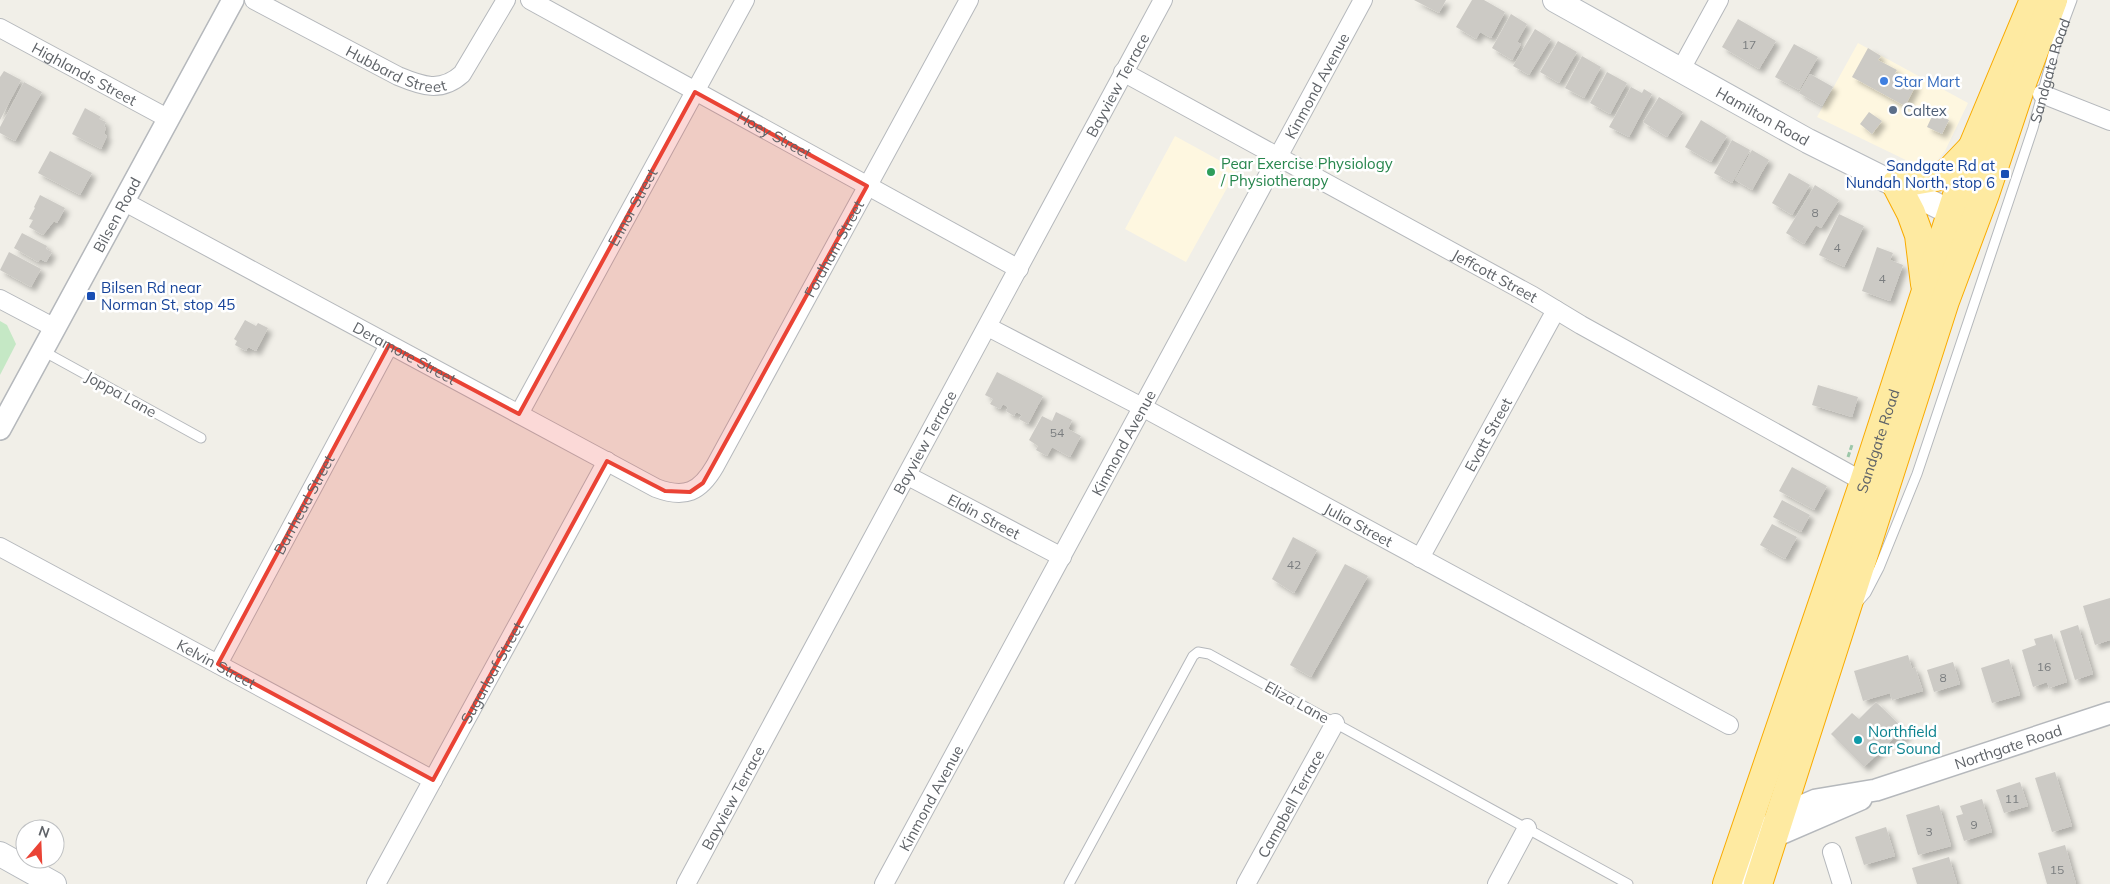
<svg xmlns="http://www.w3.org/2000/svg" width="2110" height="884" viewBox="0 0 2110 884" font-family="Mulish,sans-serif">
<defs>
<filter id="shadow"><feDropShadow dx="4.5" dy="4.5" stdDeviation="2.5" flood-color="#0004"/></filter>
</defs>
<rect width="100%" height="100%" fill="#f1efe8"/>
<path fill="#fef7e0" d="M1858,43L1968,103L1945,151L1937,161L1924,164L1912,163L1817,117Z
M1175,136L1237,170L1186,262L1125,229Z"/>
<path fill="#c5e8c5" d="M0,321L7,325L16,344L0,375Z"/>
<path fill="#cccac5" filter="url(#shadow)" d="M1414,0H1446L1439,13Z
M1472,0H1484L1505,12L1491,38L1480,32L1476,39L1456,27Z
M1511,14L1527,24L1517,42L1521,44L1512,60L1492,48Z
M1738,19L1776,41L1759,69L1722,47Z
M1535,29L1551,39L1529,75L1513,66Z
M1558,41L1577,52L1559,83L1540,72Z
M1794,44L1818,57L1799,90L1775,77Z
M1868,48L1881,56L1878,60L1897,70L1895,73L1916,85L1905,106L1852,77Z
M1582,56L1601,67L1584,98L1565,88Z
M4,71L21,80L0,120V77Z
M1607,72L1627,83L1610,114L1590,103Z
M1810,74L1833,87L1822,106L1799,93Z
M24,82L42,92L15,141L0,133V127Z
M1631,87L1642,93L1644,89L1652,94L1629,137L1609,127Z
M1659,97L1683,112L1667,137L1643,122Z
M85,108L101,117L99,119L106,122L104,126L106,128L104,133L107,136L101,149L72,134Z
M1869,112L1882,121L1872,134L1860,124Z
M1934,112L1949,120L1942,134L1927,127Z
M1701,120L1727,136L1711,162L1685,147Z
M1732,140L1750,150L1732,183L1714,173Z
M1752,150L1769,160L1752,190L1735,180Z
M50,151L92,173L80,195L38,173Z
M1789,173L1810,185L1792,215L1772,203Z
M1815,185L1839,200L1821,228L1816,225L1804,244L1786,233Z
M40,195L65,208L57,223L54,221L43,235L29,227L33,220L29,219L35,208L34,207Z
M1839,214L1864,226L1844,267L1819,255Z
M22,233L47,246L46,249L52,252L46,262L40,259L38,262L14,248Z
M1877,247L1893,253L1890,260L1903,265L1890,301L1862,291Z
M9,252L41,269L31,287L0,270Z
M245,320L256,326L258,323L268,328L256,351L248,347L246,351L235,345L237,341L234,339Z
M997,372L1043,396L1028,424L1019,419L1022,415L1016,412L1014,416L1006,411L1008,407L1003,404L1000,409L990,404L993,399L985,395Z
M1818,385L1858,397L1852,417L1812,405Z
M1056,412L1072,420L1068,429L1081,436L1070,457L1052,447L1047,456L1036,450L1038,446L1029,440L1042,416L1052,421Z
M1792,467L1827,486L1814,510L1779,491Z
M1782,500L1810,515L1801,532L1773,517Z
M1772,524L1797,537L1785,559L1760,545Z
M1293,537L1317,550L1294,593L1272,579Z
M1345,564L1368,576L1311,677L1290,665Z
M2110,598V640L2095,645L2083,606Z
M2078,625L2093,674L2075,680L2060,631Z
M2052,634L2067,682L2049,688L2047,682L2033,687L2022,650L2036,645L2034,639Z
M1908,655L1912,669L1915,667L1923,691L1892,700L1890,693L1863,701L1854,671Z
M2009,659L2020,695L1992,703L1981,668Z
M1953,662L1960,684L1934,692L1927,670Z
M1876,702L1908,733L1901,740L1896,736L1864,767L1831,734L1852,713L1859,719Z
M2055,772L2072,826L2052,832L2035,778Z
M2020,782L2028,806L2004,813L1996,790Z
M1982,799L1992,832L1964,841L1956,816L1963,814L1960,806Z
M1939,805L1951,846L1918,855L1906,815Z
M1886,827L1895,856L1864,865L1855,837Z
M2065,845L2076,884H2047L2038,853Z
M1949,857L1957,884H1917L1912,868Z"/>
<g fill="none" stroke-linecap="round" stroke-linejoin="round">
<g stroke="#b5b8bc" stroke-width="11">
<g id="service">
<path d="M43,351L201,438"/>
<path id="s1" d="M1859,601L1866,593L1879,568L1917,474L2009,200L2033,128L2056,43L2072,0"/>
<path d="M1069,884L1193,656L1198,652L1209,654L1628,884"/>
</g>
</g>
<g stroke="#b5b8bc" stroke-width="20">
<g id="minor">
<path id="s2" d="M254,0L398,76C422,86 441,93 462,74L506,0"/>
<path id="s3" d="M530,0L1019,269"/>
<path id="s4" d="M0,28L169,119"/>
<path d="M1680,71L1719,0"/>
<path id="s5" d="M1123,72L1533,296L1581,325L1864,482"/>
<path d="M2042,94L2110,121"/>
<path id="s6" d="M123,201L656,488C685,499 700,492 715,466L969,0"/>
<path d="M0,299L55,328"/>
<path id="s7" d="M988,327L1142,407L1729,725"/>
<path id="s8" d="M519,414L745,0"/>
<path id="s9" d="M908,476L1062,557"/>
<path id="s10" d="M0,547L433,780"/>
<path id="s11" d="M1420,558L1556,310"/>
<path id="s12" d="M218,664L389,345"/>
<path d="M1832,852L1842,884"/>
<path id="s13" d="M376,884L607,461"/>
<path id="s14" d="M686,884L1163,0"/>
<path id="s15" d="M884,884L1363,0"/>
<path id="s16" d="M1246,884L1335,723"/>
<path d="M1497,884L1527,828"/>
</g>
</g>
<g stroke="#b5b8bc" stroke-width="24">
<g id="tertiary">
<path id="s17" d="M0,429L233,0"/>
<path d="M1773,837L1861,799"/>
<path id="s18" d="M1742,884L1759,837L1781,815L1816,800L1876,790L2110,713"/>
</g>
</g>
<g stroke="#b6babf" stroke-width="26">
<g id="secondary">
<path id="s19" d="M1555,0L1808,141L1968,221"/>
<path d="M0,854L54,884"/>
</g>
</g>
<g stroke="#f9ab00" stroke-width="30">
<g id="trunk">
<path d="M1925,284L1919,235L1911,213L1896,184L1941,176L1951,170L1971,149"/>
<path id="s20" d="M1727,884L1864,482L1973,146L2034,0"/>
<path d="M1758,884L1945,301L1985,194L2023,80L2053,0"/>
</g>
</g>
<path stroke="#9cc7a9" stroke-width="3" stroke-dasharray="5 2.5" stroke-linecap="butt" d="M1848,457L1852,445"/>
<use href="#service" stroke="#fff" stroke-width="9"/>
<use href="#minor" stroke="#fff" stroke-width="18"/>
<use href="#tertiary" stroke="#fff" stroke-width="21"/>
<use href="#secondary" stroke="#fff" stroke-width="24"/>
<use href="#trunk" stroke="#feeaa1" stroke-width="28"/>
</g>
<path fill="#ea4335" fill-opacity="0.2" stroke="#ea4335" stroke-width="4" stroke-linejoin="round" d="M695,92L867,186L703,483L690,492L665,491L607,461L433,780L218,664L389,345L519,414Z"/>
<circle fill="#3f7fe0" stroke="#fff" stroke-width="2" cx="1884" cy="81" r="5"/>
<circle fill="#5c6f8a" stroke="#fff" stroke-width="2" cx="1893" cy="110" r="5"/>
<circle fill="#2e9e5b" stroke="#fff" stroke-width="2" cx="1211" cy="172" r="5"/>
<g fill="#1a4fb4" stroke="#fff" stroke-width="2">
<rect x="2000" y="169" width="10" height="10" rx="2.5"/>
<rect x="86" y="291" width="10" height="10" rx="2.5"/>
</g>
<circle fill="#0f9aa8" stroke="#fff" stroke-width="2" cx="1858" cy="740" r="5"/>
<g text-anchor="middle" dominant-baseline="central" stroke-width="5" stroke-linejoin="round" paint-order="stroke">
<g font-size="12" fill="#7a7d7f">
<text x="1749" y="44">17</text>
<text x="1815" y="212">8</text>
<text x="1837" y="247">4</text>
<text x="1882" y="278">4</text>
<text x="1057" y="432">54</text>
<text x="1294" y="564">42</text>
<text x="2044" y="666">16</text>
<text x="1943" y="677">8</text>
<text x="2012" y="798">11</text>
<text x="1974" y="824">9</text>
<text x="1929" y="831">3</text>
<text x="2057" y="869">15</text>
</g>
<g font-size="15" fill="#5f6368" stroke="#fff">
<text stroke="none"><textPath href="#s2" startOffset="159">Hubbard Street</textPath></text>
<text stroke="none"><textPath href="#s1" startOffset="565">Sandgate Road</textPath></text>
<text stroke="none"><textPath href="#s4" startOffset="96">Highlands Street</textPath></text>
<text stroke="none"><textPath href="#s14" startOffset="908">Bayview Terrace</textPath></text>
<text stroke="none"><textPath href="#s15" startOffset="908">Kinmond Avenue</textPath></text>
<text stroke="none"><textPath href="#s19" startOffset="238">Hamilton Road</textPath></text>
<text stroke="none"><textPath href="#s3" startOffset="279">Hoey Street</textPath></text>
<text stroke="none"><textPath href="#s8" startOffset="236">Ennor Street</textPath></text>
<text stroke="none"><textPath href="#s17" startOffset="244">Bilsen Road</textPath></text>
<text stroke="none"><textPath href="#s6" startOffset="924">Fordham Street</textPath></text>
<text stroke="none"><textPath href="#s5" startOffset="424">Jeffcott Street</textPath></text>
<text stroke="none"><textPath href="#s6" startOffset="320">Deramore Street</textPath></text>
<text transform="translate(121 394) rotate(29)">Joppa Lane</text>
<text stroke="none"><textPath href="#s11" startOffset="141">Evatt Street</textPath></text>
<text stroke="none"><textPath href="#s20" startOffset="468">Sandgate Road</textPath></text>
<text stroke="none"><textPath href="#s15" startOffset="502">Kinmond Avenue</textPath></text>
<text stroke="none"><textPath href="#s14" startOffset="502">Bayview Terrace</textPath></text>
<text stroke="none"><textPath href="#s12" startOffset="181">Barrhead Street</textPath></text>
<text stroke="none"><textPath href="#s9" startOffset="86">Eldin Street</textPath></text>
<text stroke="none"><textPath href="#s7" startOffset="420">Julia Street</textPath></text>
<text stroke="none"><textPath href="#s10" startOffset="246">Kelvin Street</textPath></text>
<text stroke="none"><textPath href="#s13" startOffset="241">Sugarloaf Street</textPath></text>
<text transform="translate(1297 702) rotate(29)">Eliza Lane</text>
<text stroke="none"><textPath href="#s18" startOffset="319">Northgate Road</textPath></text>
<text stroke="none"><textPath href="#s15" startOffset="98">Kinmond Avenue</textPath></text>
<text stroke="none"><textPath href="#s14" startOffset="98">Bayview Terrace</textPath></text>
<text stroke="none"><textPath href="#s16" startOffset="92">Campbell Terrace</textPath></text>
</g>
<g font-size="15" fill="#366cbe" stroke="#fff" text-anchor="start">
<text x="1894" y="81">Star Mart</text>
</g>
<g font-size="15" fill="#4e5e75" stroke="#fff" text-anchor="start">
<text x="1903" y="110">Caltex</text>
</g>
<g font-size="15" fill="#27864d" stroke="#fff" text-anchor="start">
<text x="1221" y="163">Pear Exercise Physiology<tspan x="1221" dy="17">/ Physiotherapy</tspan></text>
</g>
<g font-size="15" fill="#164399" stroke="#fff" text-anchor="end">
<text x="1995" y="165">Sandgate Rd at<tspan x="1995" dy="17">Nundah North, stop 6</tspan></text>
<text x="101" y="287" text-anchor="start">Bilsen Rd near<tspan x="101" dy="17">Norman St, stop 45</tspan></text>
</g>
<g font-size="15" fill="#0d838f" stroke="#fff" text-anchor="start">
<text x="1868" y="731">Northfield<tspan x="1868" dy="17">Car Sound</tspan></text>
</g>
</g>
<g transform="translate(40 844) rotate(19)"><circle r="24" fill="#ffffff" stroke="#bfc1c3"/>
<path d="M0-4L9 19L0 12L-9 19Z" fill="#ea4335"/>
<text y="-8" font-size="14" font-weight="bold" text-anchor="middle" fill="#5f6368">N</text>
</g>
</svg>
